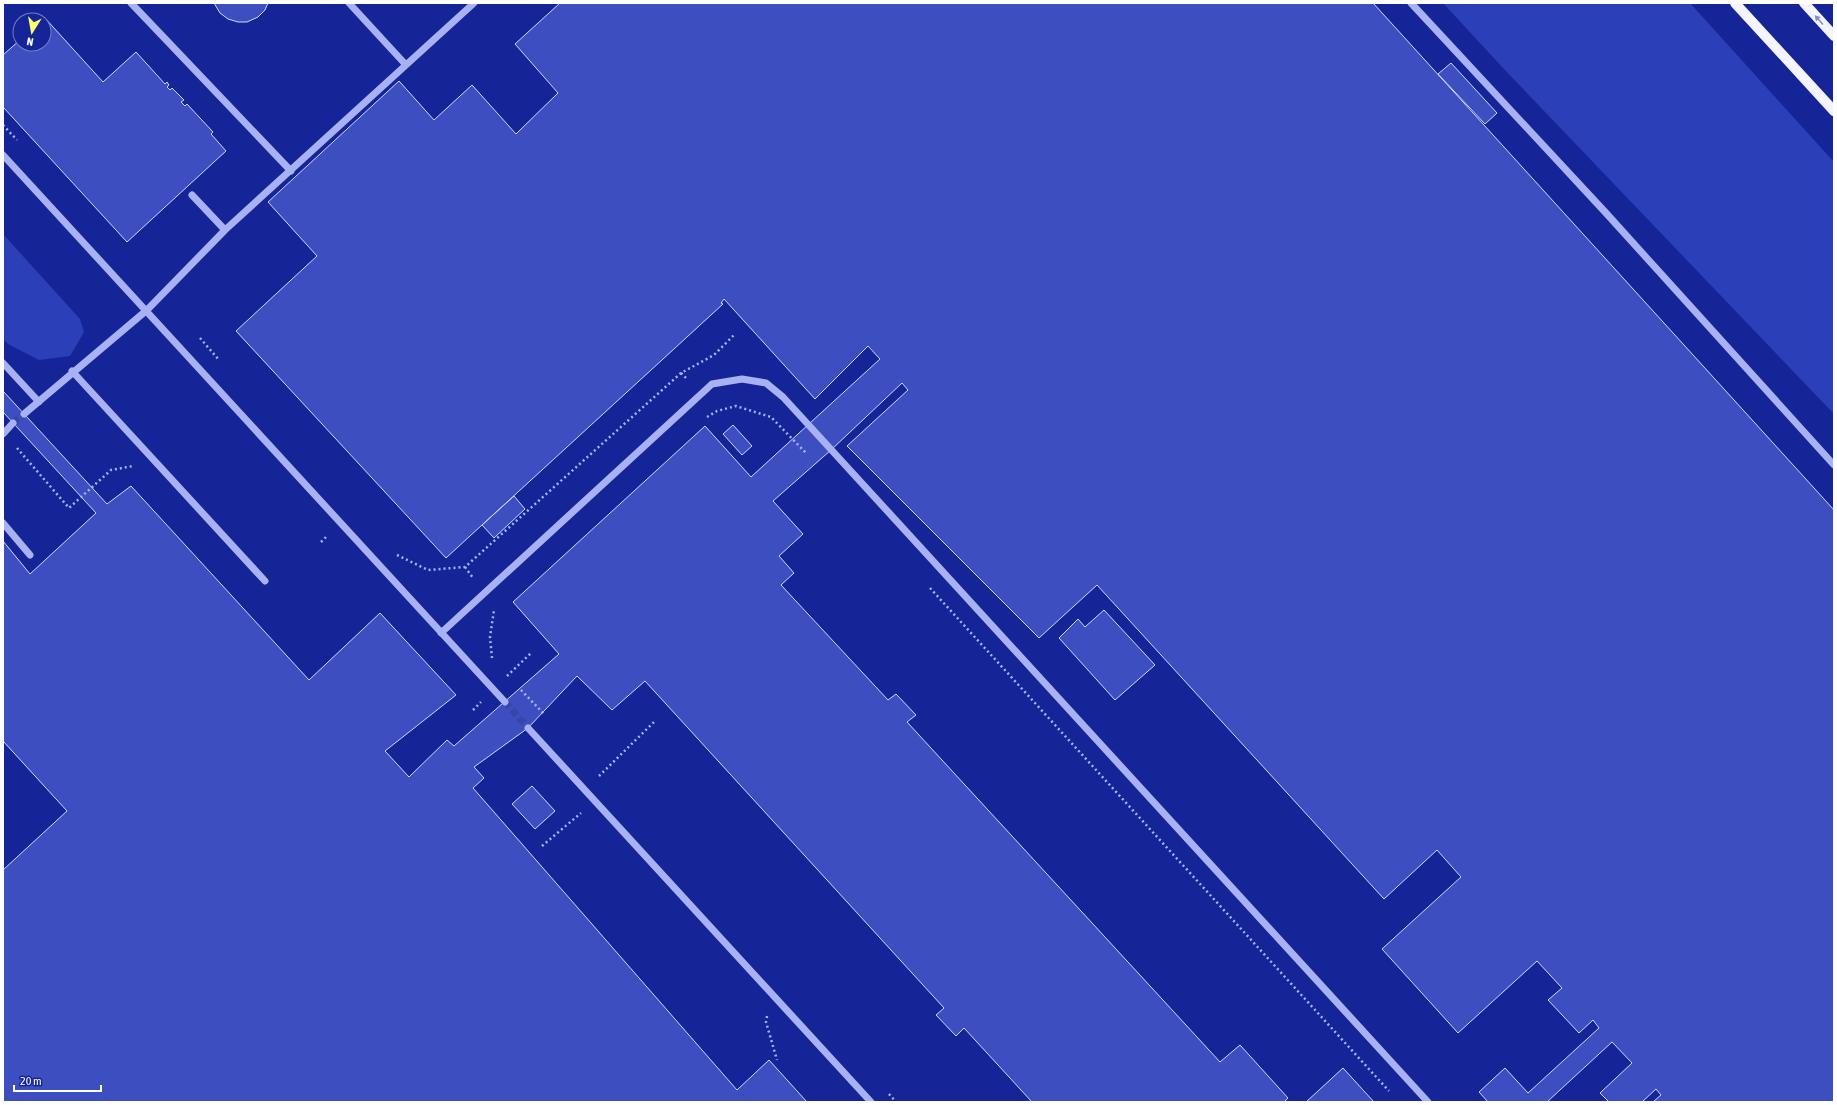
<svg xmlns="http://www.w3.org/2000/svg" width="1837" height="1105" viewBox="0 0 1837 1105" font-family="'Asap Condensed',sans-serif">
<rect width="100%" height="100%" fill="#152598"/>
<path fill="#2b3fb8" d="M1443,3H1690L1834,162V414L1503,68Z
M3,234L80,319L84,332L70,356L39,360L8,344L3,339Z"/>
<path fill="#3d4fc0" stroke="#cfd6fd" d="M214,3H268L265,10L258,17L247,22H238L228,19L220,13Z
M560,3H1373L1834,510V1100L1832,1102H1653L1661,1095L1656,1089L1642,1102H1609L1600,1093L1632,1063L1612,1042L1547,1102H1488L1479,1092L1505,1068L1528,1093L1599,1028L1593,1020L1579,1033L1548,1000L1562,988L1537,961L1458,1033L1382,949L1461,877L1437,850L1384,899L1097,585L1039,638L847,446L908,390L902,383L831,450L773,501L803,534L779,556L794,573L781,585L888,700L896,694L916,715L907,722L1220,1062L1240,1045L1288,1098L1284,1102H1032L964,1028L956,1036L936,1015L944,1008L645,681L612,710L577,676L528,728L474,767L484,778L473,788L737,1090L769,1060L807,1102H3V870L67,811L3,741V541L30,574L96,513L3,412V391L107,504L131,486L309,680L380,613L456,695L385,751L409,777L447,740L454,746L559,654L513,602L705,426L751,477L880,359L868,346L815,399L724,299L721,303L723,304L446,558L236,331L317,256L268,202L399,81L434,120L472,85L516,134L558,93L515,44Z
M44,17L103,82L136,52L165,84L167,82L169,85L167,87L170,90L172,88L184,100L181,102L185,106L187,104L213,132L211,134L226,151L127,242L3,107V55L20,40V44H44V20H42Z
M1451,63L1497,113L1485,124L1438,74Z
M733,425L752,446L742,455L723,434Z
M514,496L525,509L494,538L482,525Z
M1104,610L1155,665L1115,700L1059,638L1078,619L1085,627Z
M532,786L555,811L535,829L512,804Z
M1343,1068L1374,1102H1306Z"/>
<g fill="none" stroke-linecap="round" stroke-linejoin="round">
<path stroke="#3846a7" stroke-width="7" stroke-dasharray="7 3.5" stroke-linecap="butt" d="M13,423L24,414
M505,702L528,728"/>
<path stroke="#a8b2f2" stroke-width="2.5" stroke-dasharray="2 3" stroke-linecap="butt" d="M3,125L17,140
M200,338L219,360
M681,373L688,380
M707,417L717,411L736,406L771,417L806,453
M17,448L69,508L111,470L133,466
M321,542L328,535
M397,555L428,570L465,567L681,373L714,355L734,335
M465,567L473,578
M930,588L1389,1091
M492,658L490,637L494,610
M507,676L531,653
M521,690L545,715
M473,710L481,702
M599,776L654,722
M542,846L581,813
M767,1016L766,1022L777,1060
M889,1094L896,1102"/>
<path stroke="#a8b2f2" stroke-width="7" d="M131,3L291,171
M349,3L406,65
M1411,3L1606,213L1834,465
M3,155L505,702
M192,195L225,230
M3,363L39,402
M72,371L265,581
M24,414L147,310L225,230L474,3
M3,434L13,423
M3,523L30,555
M441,633L712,384L742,379L766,383L783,397L1428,1102
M528,728L871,1102"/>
<path stroke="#f3f4ff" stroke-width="10" d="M1735,3L1834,111
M1804,3L1834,36"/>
</g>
<defs><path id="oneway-solid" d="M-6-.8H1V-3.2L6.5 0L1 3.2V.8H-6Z"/></defs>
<use fill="#848ccc" href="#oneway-solid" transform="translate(1819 20) rotate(-132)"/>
<rect width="1837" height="1105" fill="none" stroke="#ffffff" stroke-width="8"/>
<g transform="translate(32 32) rotate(191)"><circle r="19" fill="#152598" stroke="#737cc1"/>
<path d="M0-3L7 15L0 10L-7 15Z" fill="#fbff69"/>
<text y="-6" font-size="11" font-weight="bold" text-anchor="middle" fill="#ffffff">N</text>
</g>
<path d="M14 1085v6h87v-6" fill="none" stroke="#ffffff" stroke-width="2"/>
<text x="20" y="1085" font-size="12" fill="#ffffff" stroke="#152598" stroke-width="3" paint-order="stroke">20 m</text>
</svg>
